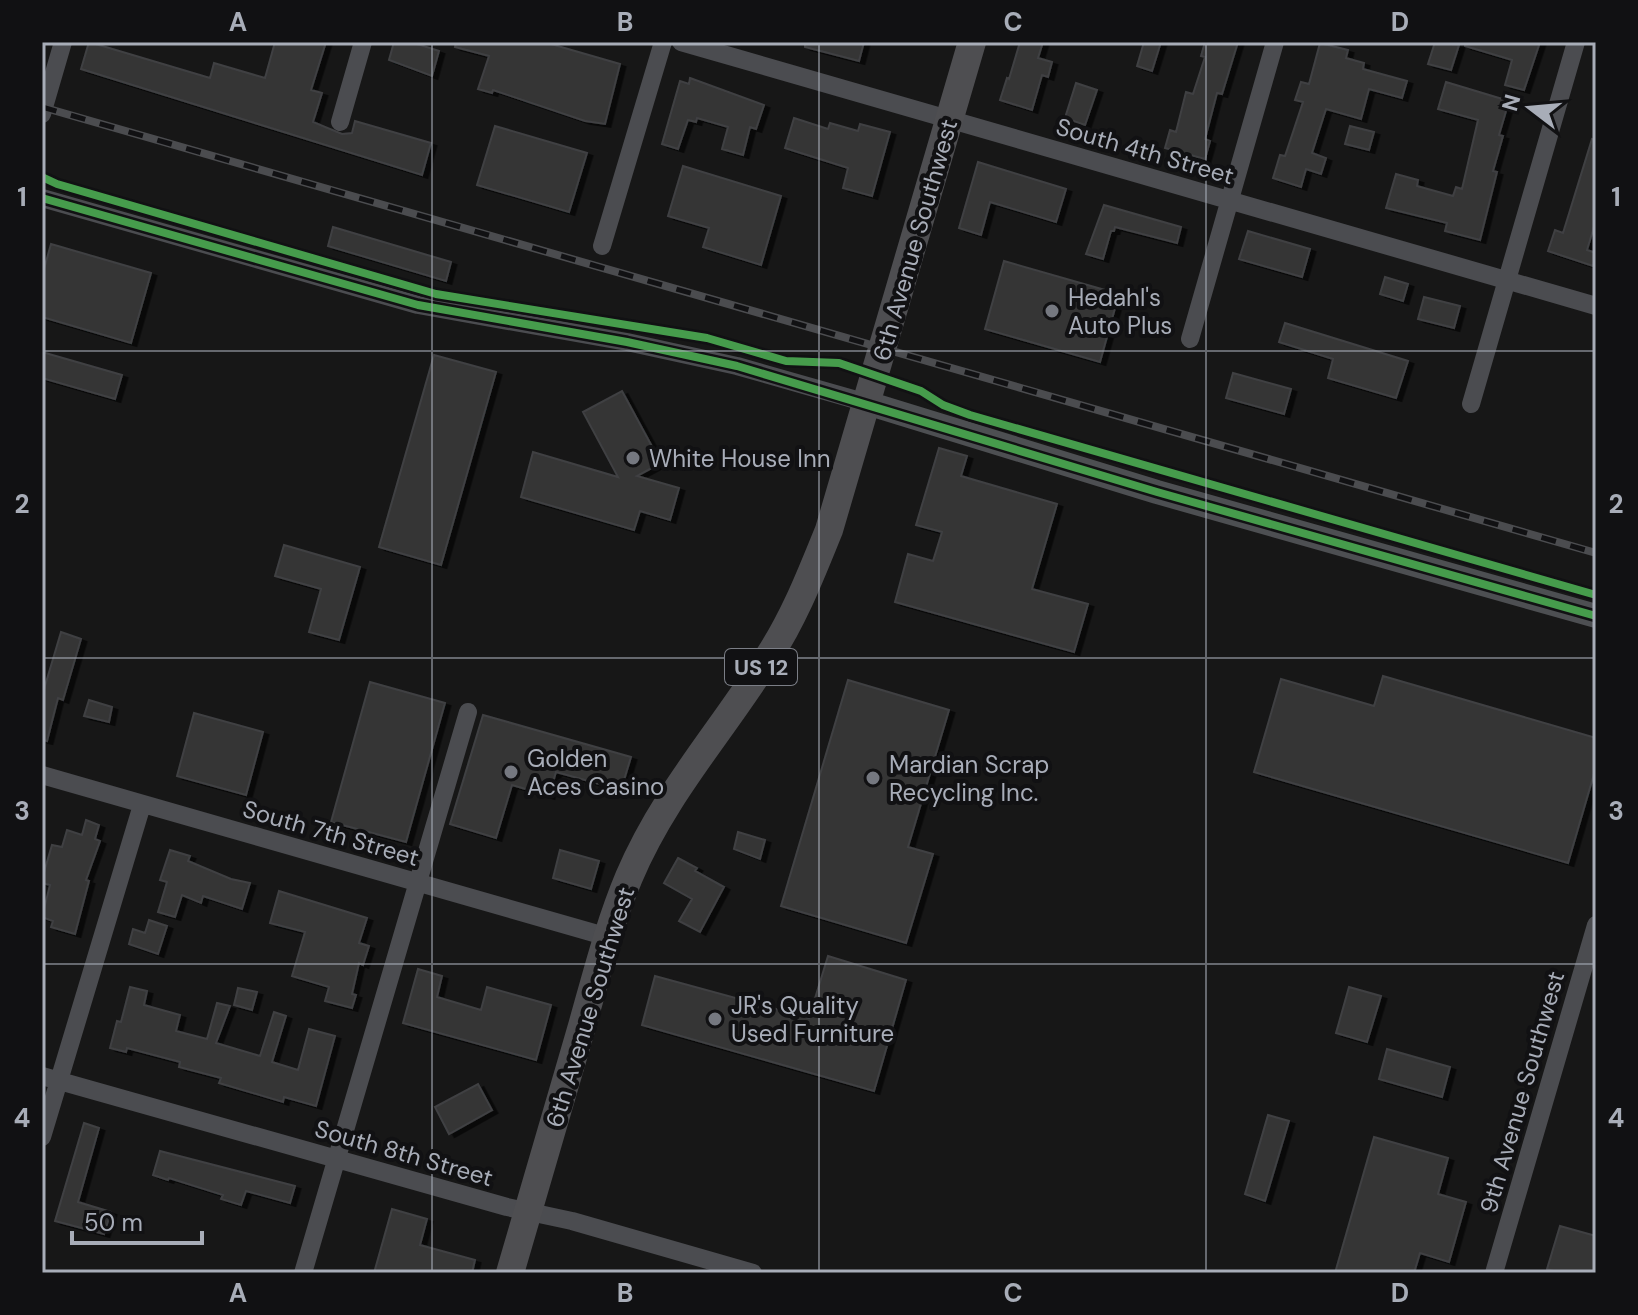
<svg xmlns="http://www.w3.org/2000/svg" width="1638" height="1315" viewBox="0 0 1638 1315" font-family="'DM Sans',sans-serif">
<defs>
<filter id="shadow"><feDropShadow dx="5.5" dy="3" stdDeviation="0" flood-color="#0009"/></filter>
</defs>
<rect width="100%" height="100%" fill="#171717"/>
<path fill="#353536" stroke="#3f4043" stroke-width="2" filter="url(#shadow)" d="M89,42L210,78L214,63L265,78L275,42H326L311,90L322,93L313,122L342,134L352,133L355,121L431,143L422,175L81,69Z
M394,42H411L439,51L432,76L389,60Z
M456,42H544L620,64L605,124L585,121L493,90L492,93L478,89L489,56L455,47Z
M805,42H864L859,61L805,47Z
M1020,42H1043L1038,58L1052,62L1048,77L1042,75L1032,110L1000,100L1007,78L1009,79Z
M1144,42H1161L1152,71L1137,66Z
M1205,42H1238L1222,94L1217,93L1205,139L1210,141L1205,159L1165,148L1170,130L1176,132L1186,92L1193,94L1205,57L1201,56Z
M1435,42L1459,45L1451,70L1428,64Z
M1465,42H1540L1524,90L1505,85L1512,60L1465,46Z
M1320,43L1348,50L1346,58L1364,63L1363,69L1407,81L1402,98L1369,89L1361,119L1326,109L1312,153L1326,158L1321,174L1306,169L1301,187L1273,178L1280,155L1285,156L1303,102L1295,100L1301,82L1309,84Z
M690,78L764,105L756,129L750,127L743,155L722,149L728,127L697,118L696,122L688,120L678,149L662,144L680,81L689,84Z
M1446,82L1509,101L1499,135L1503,136L1493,171L1497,172L1480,240L1445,231L1447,223L1386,208L1396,174L1418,180L1417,186L1453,196L1456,187L1462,189L1478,120L1438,109Z
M1076,83L1097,90L1085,125L1065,118Z
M794,118L828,129L830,123L858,131L860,124L890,132L872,196L843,188L848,168L785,148Z
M495,126L587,153L569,212L477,185Z
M1350,126L1374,132L1369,150L1345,144Z
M1592,139L1596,140V220L1587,250L1596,253L1593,266L1548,251L1555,230L1563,233Z
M978,162L1066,189L1056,222L990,202L981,235L959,228Z
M683,166L781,196L761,265L703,247L709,228L668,216Z
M1104,205L1181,227L1177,243L1115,227L1114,231H1111L1103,259L1086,254Z
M333,227L451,262L446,281L328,246Z
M1248,231L1310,249L1302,277L1239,259Z
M51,244L151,273L131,343L42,317V276Z
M1004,261L1119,294L1100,362L985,329Z
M1385,277L1408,284L1403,301L1380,294Z
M1424,297L1460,306L1454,328L1418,319Z
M1285,323L1408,361L1396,398L1328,378L1333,359L1279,342Z
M42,352L122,375L115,399L42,378Z
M434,355L496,372L441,565L379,547Z
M1233,373L1291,389L1284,414L1226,398Z
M622,391L661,463L637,476L679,488L670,520L640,511L634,530L521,497L533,452L618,477L583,412Z
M939,448L967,456L961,476L1057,504L1032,589L1088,604L1074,652L895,602L908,554L933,561L942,532L916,525Z
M284,545L360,567L339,640L309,632L321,589L275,576Z
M61,632L81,639L63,700L58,698L47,741L42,740V696Z
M1383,676L1596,738V767L1568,863L1254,772L1281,679L1374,706Z
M848,680L949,710L908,847L933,854L906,943L781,906Z
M370,682L445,703L406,842L331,822Z
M89,700L112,707L109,722L84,716Z
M194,713L263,732L246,795L177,776Z
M483,715L631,757L621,790L556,772L549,796L512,785L496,838L450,824Z
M86,820L99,825L95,839L100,841L86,880L89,881L75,934L51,927L53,921L42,917L50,885L42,883V879L52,845L62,847L67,830L82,835Z
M738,832L765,840L760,859L734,849Z
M170,850L190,856L188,861L231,879L250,883L242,909L203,896L201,903L182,895L175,917L158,912L167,882L160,880Z
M560,850L599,861L591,889L553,878Z
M678,858L697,868L695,871L724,887L700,932L679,921L692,899L664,883Z
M279,891L367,918L359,943L369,946L363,965L359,963L352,994L356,995L352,1008L325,1001L329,987L292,976L305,932L270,923Z
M149,920L167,926L158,954L129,944L133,929L145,933Z
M828,956L906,980L874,1091L642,1025L655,976L809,1018Z
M418,969L442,976L437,997L481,1010L487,987L551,1005L536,1060L403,1023Z
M130,987L147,991L144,1005L180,1015L176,1031L207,1039L217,1003L230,1006L216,1043L260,1056L274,1012L286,1016L272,1062L298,1070L309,1029L335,1036L316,1106L284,1097L283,1102L219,1083L221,1078L179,1067L180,1062L127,1048L126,1052L110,1048L117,1021L121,1022Z
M1349,987L1381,996L1367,1042L1336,1033Z
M238,988L257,992L252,1010L234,1005Z
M1387,1049L1450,1067L1442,1097L1379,1079Z
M478,1084L492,1110L449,1134L435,1107Z
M1268,1115L1289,1121L1265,1201L1245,1194Z
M84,1123L99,1128L78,1202L111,1212L104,1234L55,1221Z
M1374,1137L1448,1158L1438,1194L1466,1202L1449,1262L1420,1253L1414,1273H1335Z
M160,1151L295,1186L290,1203L246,1191L241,1205L221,1199L223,1195L169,1178L168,1180L153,1175Z
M392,1209L427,1219L420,1245L475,1260L472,1273H374Z
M1560,1226L1596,1236V1273H1559L1547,1269Z"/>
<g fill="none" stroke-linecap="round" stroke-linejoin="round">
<path stroke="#4b4c50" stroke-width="18" d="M681,42L1596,306
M42,114L63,42
M340,122L363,42
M42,198L418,305L627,342L737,366L867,403
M602,246L663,42
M1190,339L1275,42
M1471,404L1576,42
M42,775L608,937
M42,1076L507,1207L572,1221L753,1273
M42,1137L142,805
M303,1273L468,712
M1494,1273L1596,925"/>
<path stroke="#4d4f52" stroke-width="24" d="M867,403L1157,492L1596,616"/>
<path stroke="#4e4e51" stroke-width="28" d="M510,1273C533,1193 557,1113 580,1033C595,981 608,927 629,877C664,794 722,731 769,656C795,616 811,574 829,530L972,42"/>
<g stroke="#4b4c4f" stroke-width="8">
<path id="rail" d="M42,107L1596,553"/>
</g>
<use href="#rail" stroke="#111113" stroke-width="5" stroke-dasharray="15" stroke-linecap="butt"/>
<g stroke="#111113" stroke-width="13">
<path id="cycleway" d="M42,177L57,184L436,294L707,338L786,361L839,363L921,391L943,405L970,415L1596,595
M42,198L418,305L627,342L737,366L1157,492L1596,616"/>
</g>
<use href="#cycleway" stroke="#469c4c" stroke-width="8"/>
</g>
<path fill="none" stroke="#a8adb8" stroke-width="2" stroke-opacity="0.55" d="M432,42V1273M819,42V1273M1206,42V1273M42,351H1596M42,658H1596M42,964H1596"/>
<g fill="#757880" stroke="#111113" stroke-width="3">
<circle cx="1052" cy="311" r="8"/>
<circle cx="633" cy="458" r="8"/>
<circle cx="511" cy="772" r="8"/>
<circle cx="873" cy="778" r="8"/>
<circle cx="715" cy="1019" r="8"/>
</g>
<g text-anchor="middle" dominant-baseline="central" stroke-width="8" stroke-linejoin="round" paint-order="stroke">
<rect fill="#111113" stroke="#7b7e86" stroke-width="2" x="725" y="649" width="72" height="36" rx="6"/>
<g font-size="22" font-weight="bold" fill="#a8adb8">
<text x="761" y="667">US 12</text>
</g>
<g font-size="24" fill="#a8adb8" stroke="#111113">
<text transform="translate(1145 151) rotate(16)">South 4th Street</text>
<text transform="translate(915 240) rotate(-74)">6th Avenue Southwest</text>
<text transform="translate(331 833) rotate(16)">South 7th Street</text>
<text transform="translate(590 1007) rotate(-73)">6th Avenue Southwest</text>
<text transform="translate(1522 1092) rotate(-74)">9th Avenue Southwest</text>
<text transform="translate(404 1153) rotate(16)">South 8th Street</text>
</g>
<g font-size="24" fill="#a8adb8" stroke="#111113" text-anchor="start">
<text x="1068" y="297">Hedahl's<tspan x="1068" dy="28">Auto Plus</tspan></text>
<text x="649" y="458">White House Inn</text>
<text x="527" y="758">Golden<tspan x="527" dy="28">Aces Casino</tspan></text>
<text x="889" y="764">Mardian Scrap<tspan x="889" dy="28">Recycling Inc.</tspan></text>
<text x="731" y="1005">JR's Quality<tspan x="731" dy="28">Used Furniture</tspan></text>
</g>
</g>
<rect width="1638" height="1315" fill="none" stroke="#111113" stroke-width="88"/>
<g transform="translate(1530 108) rotate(286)" stroke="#111113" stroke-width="6" paint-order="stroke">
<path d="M0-6L14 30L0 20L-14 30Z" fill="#a8adb8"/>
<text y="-12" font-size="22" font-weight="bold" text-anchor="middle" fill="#a8adb8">N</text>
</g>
<path d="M72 1231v12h130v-12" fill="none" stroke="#a8adb8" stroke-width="4"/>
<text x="84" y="1231" font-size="24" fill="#a8adb8" stroke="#111113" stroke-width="6" paint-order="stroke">50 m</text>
<rect x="44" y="44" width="1550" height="1227" fill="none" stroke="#a8adb8" stroke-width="3"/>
<g font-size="26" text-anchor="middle" font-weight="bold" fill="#a8adb8">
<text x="238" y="31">A</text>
<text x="625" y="31">B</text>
<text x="1013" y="31">C</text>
<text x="1400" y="31">D</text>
<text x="22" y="206">1</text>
<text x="1616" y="206">1</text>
<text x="22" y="513">2</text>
<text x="1616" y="513">2</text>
<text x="22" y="820">3</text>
<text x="1616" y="820">3</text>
<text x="22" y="1127">4</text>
<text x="1616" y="1127">4</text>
<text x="238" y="1302">A</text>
<text x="625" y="1302">B</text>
<text x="1013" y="1302">C</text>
<text x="1400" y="1302">D</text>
</g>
</svg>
